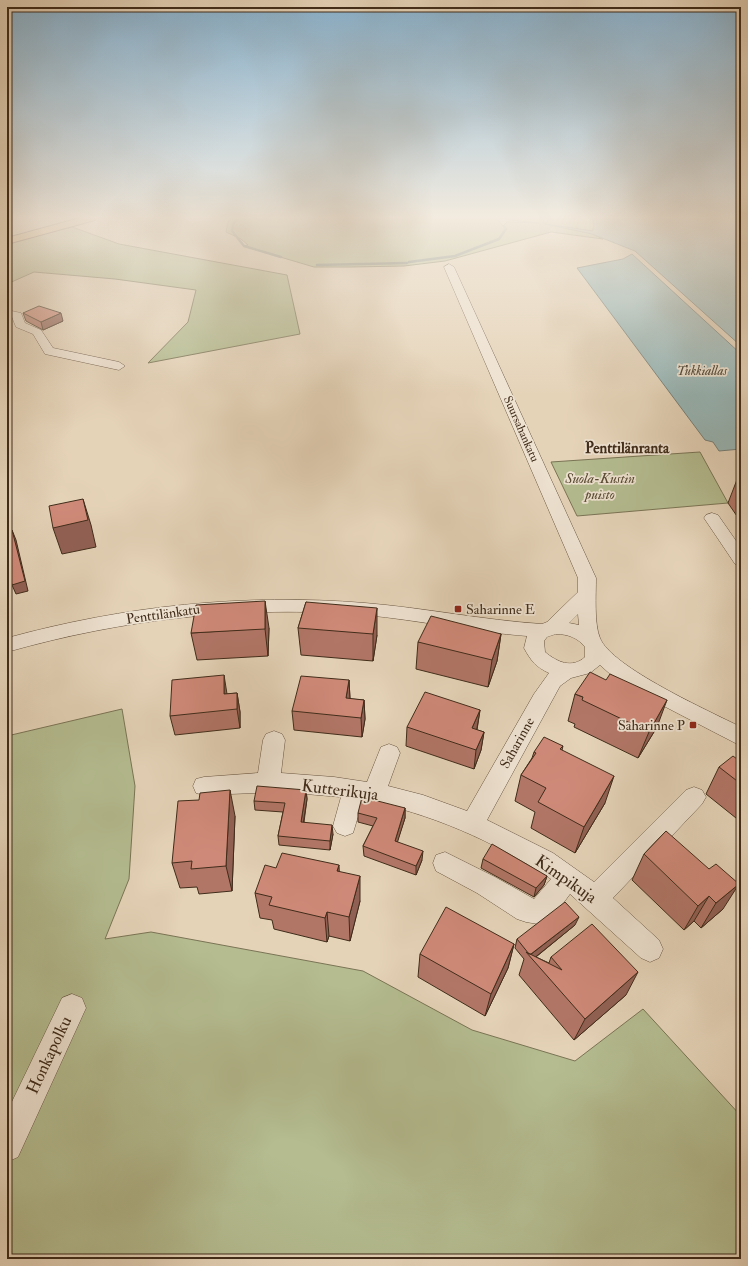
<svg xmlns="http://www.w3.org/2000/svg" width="748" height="1266" viewBox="0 0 748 1266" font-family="'IM FELL Double Pica',serif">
<rect width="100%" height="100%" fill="#e5d3b8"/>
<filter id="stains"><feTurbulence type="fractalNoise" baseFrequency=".005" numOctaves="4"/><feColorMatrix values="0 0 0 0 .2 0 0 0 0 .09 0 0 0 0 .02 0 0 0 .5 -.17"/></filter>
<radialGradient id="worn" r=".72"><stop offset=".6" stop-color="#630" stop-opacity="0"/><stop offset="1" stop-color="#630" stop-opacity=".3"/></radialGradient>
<path fill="#b4bc90" stroke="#7a7455" d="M81,218H86L64,224L119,244L287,275L300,334L148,363L188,322L196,290L115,279L34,272L7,284V238Z
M233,218H496L503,226L507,222L539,223L510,220L503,218H544L543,223H547L548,218H593L594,224L592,234L603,239L551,232L445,261L404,266L350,267H314L243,246L248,245L241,239L226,232L228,222Z
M700,452L728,503L577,516L551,462Z
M122,709L135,786L129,879L105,939L151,932L363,971L472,1030L575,1061L643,1009L741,1116V1259H7V736Z"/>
<path fill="#98b6b6" stroke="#757f78" d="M593,218H741V346L635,251L592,234L545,224L593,231L594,224Z
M632,254L741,354V449L719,451L713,442L705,440L577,268L623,259Z"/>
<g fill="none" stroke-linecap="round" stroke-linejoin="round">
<path stroke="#757f78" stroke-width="2.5" d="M238,218L234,222L232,231L244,246L281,257
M409,262L455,256L499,239L506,229L504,226
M317,265L407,263"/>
<g stroke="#695642" stroke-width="1">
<path id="minor" d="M449,264L454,267L596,578C596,594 594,624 600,638C611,667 711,712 741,727V746L654,701L609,673L600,665L590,673L571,678L560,686L487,820L553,853L594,882L686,790L694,787L702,790L706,797L702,804L613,898L659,940L663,949L659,958L650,962L641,958L570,894L556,913L547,921L538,924L526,922L517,919L477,893L436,871L433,863L436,855L445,852L495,877L534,899L551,879C494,841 430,813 363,800L353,833L345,836L337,833L333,826L341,797L282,792L204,795L196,793L193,786L196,779L204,777L258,773L263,740L266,734L274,731L282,734L285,740L281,773L334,777L367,782L381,747L389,744L397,747L400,753L388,786L423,795L467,811L534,694L549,673C536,667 531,661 524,648L527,636C472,632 419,620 365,615C243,605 124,619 7,652V638C124,606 244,593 365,603C425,608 483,620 542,624L547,622L578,592V578L444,267ZM578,614L579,625L569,623ZM556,634C568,634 578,638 585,647V657C572,669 557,662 545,652L544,641L547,637Z
M7,310L21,313L25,323L41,330L53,348L119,362L125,366L119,370L45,354L33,334L16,327L12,317L7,316Z
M712,513L718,515L741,548V565L735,564L704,518L706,515Z
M72,994L82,998L86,1008L18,1157L7,1162V1112L62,998Z"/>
</g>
<g stroke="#402c1a" stroke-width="2">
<path id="major" d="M80,218H96L95,220L7,244V238Z"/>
</g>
<use href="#minor" fill="#eee2d1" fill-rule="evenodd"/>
<use href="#major" fill="#e2ba7c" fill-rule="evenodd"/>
</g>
<path fill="#b27667" stroke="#402c1a" d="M23,313L63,321L43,330L26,321Z
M738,477H741V522L728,503Z
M306,602L377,635L373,661L301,655L298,628Z
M269,628L268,656L197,660L191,633Z
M501,634L497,661L488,687L416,669L418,642Z
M349,680L350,699L364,700L365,719L362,737L294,730L292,711Z
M237,693L240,712V728L175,735L170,716L227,694Z
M575,694L657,727L638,758L574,727L575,724L568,721Z
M480,710L477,730L484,732L481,750L474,769L406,746L407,727Z
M563,746L562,750L605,803L575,853L531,828L535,812L515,801L521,775L532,758L534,752Z
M741,762V822L706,794L719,767Z
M306,790L307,799L304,822L333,834L330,850L279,845L278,836L283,812L255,810L254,801Z
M405,808V818L397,842L422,860L416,875L364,856L363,846L373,826L358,822V813Z
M235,816L232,891L199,894L197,887L180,888L172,863Z
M666,831L723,909L701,928L694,921L684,930L632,880L644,854Z
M483,859L547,876L544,885L534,897L481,868Z
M276,868L339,872L360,901L350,941L329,936L327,942L274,929L272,920L260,918L255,893Z
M575,925L536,957L549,963L551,957L626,995L574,1040L519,975L524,959L515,948L517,939Z
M514,944L508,968L485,1016L418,977L420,954Z"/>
<path fill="#916054" stroke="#402c1a" d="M61,313L63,321L43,330L41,322Z
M83,499L91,525L96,547L62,554L53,528Z
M12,530L16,540L28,591L16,594L12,585Z
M265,601L269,628L268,656L265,629Z
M377,608V635L373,661V634Z
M501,634L497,661L488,687L492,660Z
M224,675L227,694H224Z
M349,680L350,699L346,717V698Z
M237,693L240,712V728L237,709Z
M364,700L365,719L362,737L361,718Z
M667,700L657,727L638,758L649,732Z
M480,710L477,728L470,747L472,728Z
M484,732L481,750L474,769L476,750Z
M614,776L605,803L575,853L584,827Z
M230,790L235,816L232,891L226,866Z
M306,790L307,799L302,831L301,822Z
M405,808V818L395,850V841Z
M332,825L333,834L330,850V841Z
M423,851L422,860L416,875V866Z
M339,865L340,890L337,871Z
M360,876V901L350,941L349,917Z
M547,876L544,885L534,897L536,888Z
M739,884L723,909L701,928L716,903Z
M709,896L694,921L684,930L698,906Z
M327,912L329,936L327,942L325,918Z
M579,917L575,925L533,959L530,955Z
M514,944L508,968L485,1016L491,994Z
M638,972L626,995L574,1040L585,1019Z"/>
<path fill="#cf8978" stroke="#402c1a" d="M39,306L61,313L41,322L23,313Z
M738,477H741V482Z
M83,499L88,520L53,528L49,506Z
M12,530L25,581L12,585L7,563V532Z
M265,601V629L191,633L196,605Z
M306,602L377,608L373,634L298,628Z
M431,616L501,634L492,660L418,642Z
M590,672L606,680L610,674L667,700L649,732L582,700L583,697L575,694Z
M224,675V694L237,693V709L170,716L172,680Z
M301,676L349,680L346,698L364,700L361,718L292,711Z
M425,692L480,710L472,728L484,732L476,750L407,727Z
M544,737L563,746L560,749L614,776L584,827L538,802L546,788L521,775L536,753L534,752Z
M733,756L741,762V784L719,767Z
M257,786L306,790L301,822L332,825L330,841L278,836L285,803L254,801Z
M230,790L226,866L191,869L192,861L172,863L178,801L199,800L200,793Z
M362,797L405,808L395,841L423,851L416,866L363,846L377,818L358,813Z
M666,831L709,869L716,864L739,884L716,903L709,896L698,906L644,854Z
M492,844L547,876L536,888L483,859Z
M282,853L339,865L337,871L360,876L349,917L327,912L325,918L269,905L272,897L255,893L265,865L276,868Z
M565,902L579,917L531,954H529L517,939Z
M446,907L514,944L491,994L420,954Z
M592,924L638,972L585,1019L526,952L562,970L551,957Z"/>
<linearGradient id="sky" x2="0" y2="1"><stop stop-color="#88b5d4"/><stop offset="0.55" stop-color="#f3ebdf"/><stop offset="1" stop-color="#f3ebdf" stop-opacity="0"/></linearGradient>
<rect width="748" height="395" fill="url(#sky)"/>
<g fill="#8f2418" stroke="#eee2d1" stroke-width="1.5">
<rect x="454" y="605" width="8" height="8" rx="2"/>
<rect x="689" y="721" width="8" height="8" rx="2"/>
</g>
<g text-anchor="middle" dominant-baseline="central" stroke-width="3.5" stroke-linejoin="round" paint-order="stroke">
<g font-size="12" fill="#402c1a" stroke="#eee2d1">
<text transform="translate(521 429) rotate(66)">Suursahankatu</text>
</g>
<g font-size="13" font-style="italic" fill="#524839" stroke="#eee2d1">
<text x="702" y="371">Tukkiallas</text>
</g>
<g font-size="14" font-style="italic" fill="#574932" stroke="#eee2d1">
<text x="600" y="478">Suola-Kustin<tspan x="600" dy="16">puisto</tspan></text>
</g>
<g font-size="14" fill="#402c1a" stroke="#eee2d1" text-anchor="start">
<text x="466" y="609">Saharinne E</text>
<text x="685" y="725" text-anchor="end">Saharinne P</text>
</g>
<g font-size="14" fill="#402c1a" stroke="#eee2d1">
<text transform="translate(163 614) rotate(-8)">Penttilänkatu</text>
<text transform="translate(517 743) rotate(-61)">Saharinne</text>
</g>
<g font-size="15" font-weight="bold" fill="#402c1a" stroke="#eee2d1">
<text x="627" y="448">Penttilänranta</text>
</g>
<g font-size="17" fill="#402c1a" stroke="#eee2d1">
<text transform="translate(340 790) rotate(7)">Kutterikuja</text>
<text transform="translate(566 879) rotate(35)">Kimpikuja</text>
<text transform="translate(49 1055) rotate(-65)">Honkapolku</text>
</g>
</g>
<rect width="748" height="1266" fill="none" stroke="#e5d3b8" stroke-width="24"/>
<rect x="8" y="8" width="732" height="1250" fill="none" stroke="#402c1a" stroke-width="2"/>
<rect x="12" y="12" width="724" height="1242" fill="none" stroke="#402c1a"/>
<rect width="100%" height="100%" filter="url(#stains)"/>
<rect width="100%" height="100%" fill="url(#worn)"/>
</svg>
